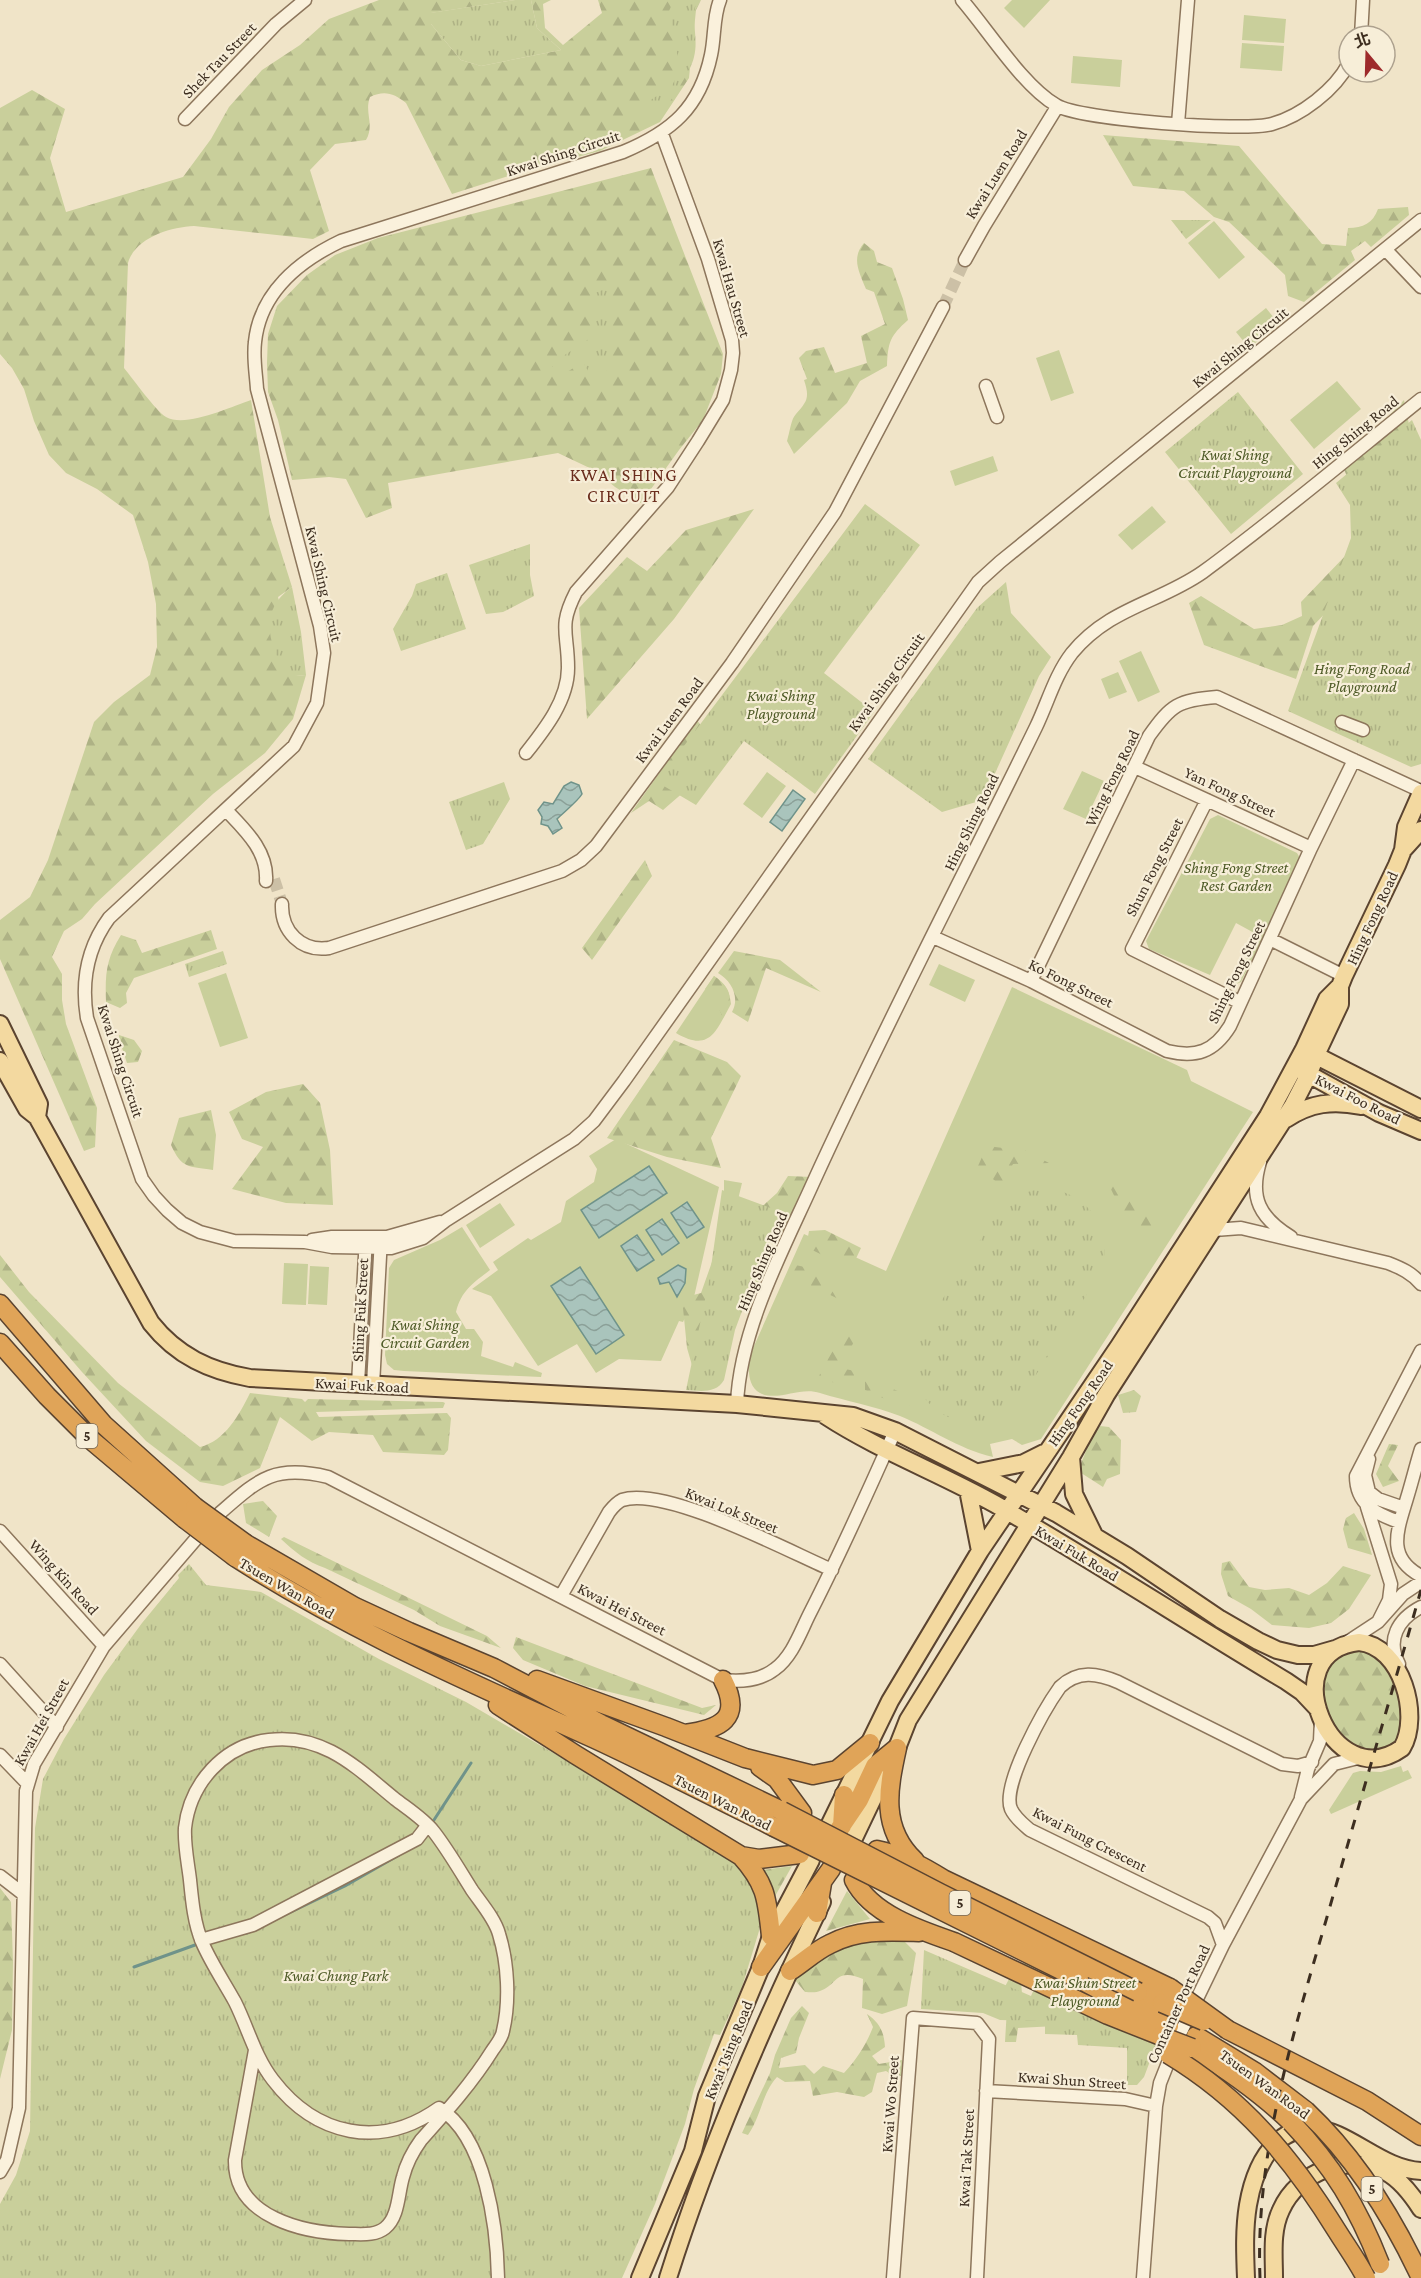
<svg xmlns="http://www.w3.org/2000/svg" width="1421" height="2278" viewBox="0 0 1421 2278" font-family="'Crimson Pro','Noto Sans TC',serif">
<defs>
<pattern id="forest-firs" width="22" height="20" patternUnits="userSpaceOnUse" patternTransform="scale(1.5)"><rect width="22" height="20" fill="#c9cf9b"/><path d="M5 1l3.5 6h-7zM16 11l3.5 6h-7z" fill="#aeb285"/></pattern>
<pattern id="park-tufts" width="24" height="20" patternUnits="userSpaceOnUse" patternTransform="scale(1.5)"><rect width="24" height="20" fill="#c9cf9b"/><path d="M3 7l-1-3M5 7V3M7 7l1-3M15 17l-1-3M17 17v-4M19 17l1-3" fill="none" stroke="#aeb285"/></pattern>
<pattern id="water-waves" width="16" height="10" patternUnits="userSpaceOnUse" patternTransform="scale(1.5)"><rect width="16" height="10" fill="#a9c4bc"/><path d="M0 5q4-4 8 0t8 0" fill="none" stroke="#8ba098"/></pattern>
</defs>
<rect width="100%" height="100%" fill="#f0e4c8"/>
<path fill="#c9cf9b" d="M1012,0H1050L1024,28L1004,8Z
M1244,15L1286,19L1284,43L1242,40Z
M1242,43L1284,46L1282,71L1240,68Z
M1073,56L1122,60L1120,87L1071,83Z
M1214,221L1245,257L1219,279L1188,243Z
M1266,308L1279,324L1249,348L1236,332Z
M1059,350L1074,393L1051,401L1036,358Z
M1337,381L1361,409L1314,449L1290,420Z
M993,456L998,471L955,486L950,471Z
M1152,506L1166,522L1132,550L1118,535Z
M1141,651L1160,692L1138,702L1119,661Z
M1118,672L1127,692L1109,699L1101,679Z
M1082,771L1104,781L1086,819L1063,809Z
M767,772L786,786L762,818L743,804Z
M1218,815L1297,853L1301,860L1241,982L1234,985L1258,935L1236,923L1210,975L1149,949L1146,941L1210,819Z
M939,964L975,980L965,1002L929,985Z
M226,973L248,1038L220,1047L198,983Z
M714,976C725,983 730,992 731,1004C716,1031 710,1053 676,1033Z
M1012,987L1187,1070L1191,1081L1253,1112L1041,1439L1022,1445L1012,1439L990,1444L993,1457C956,1448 932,1429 900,1416C874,1406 846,1401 820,1393C800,1386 778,1402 760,1393C747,1386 748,1368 750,1355L804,1234L886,1271Z
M616,1139L719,1187L694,1297L683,1322L679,1321L661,1361L619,1359L596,1373L577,1344L538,1366L491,1296L472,1289L498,1270L493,1262L528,1238L531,1240L561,1222L566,1201L594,1182L597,1169L589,1156Z
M500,1203L515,1225L480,1248L466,1225Z
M462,1227L490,1270C473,1283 461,1291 456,1312L466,1329H474L483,1342L481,1356L513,1367L515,1362L542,1373L541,1377L404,1371L394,1370L387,1364L385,1355L389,1268L394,1260L440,1240Z
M284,1263L308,1264L306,1305L282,1304Z
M310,1266L329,1267L327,1305L308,1304Z
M1401,1766L1403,1772L1408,1770L1412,1778L1331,1814L1329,1810L1353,1773L1360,1771L1381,1772Z"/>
<path fill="url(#forest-firs)" d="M379,0H515L431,13V24L461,60L481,66L561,50L537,28L531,0H551L543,4L545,28L563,45L602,13L598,0H701L696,10L689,78L660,122L600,151L524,171L452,194L406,103C394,93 384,90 370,97C364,113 375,124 366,140L335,144L310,170L329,231L313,239L194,226C170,227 135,238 128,263L124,368C134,380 155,410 166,417C186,428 230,407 251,400L270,517L292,587L278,597L296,676L306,675L293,719L265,753L213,794L95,904L82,919L64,931L52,957L62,974V1000L66,1024L97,1108L95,1147L84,1151L0,959V920L30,897L48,860L94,722L114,702L150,675L157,647L156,604L148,562L133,515L97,489L66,473L49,455L34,421L24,389L12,368L0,354V108L32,90L65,109L50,158L66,212L183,177L211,139L229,107L262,70L300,45L329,19Z
M1103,135L1239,146L1322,244L1346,246L1348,228C1363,228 1373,223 1378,209L1408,207L1409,215L1371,247L1365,241L1351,251L1355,260L1304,302L1288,296L1285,275L1229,222L1214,217L1184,191L1133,186Z
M651,168L723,354L721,374L703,420L679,450L641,503L615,487L596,471L558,453L388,483L392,508L366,518L346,479L329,477L292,480L278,420L268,392L267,363L268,334L277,306L307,275L335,255L378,238Z
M864,243L874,251L877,262L892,268L903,299L908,320C890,336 888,342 887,366L860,381L847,403L794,454L787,441L788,437C790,431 791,419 796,414C807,401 810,398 804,380L807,379L799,358L806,351L824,347L835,373L867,363L861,336L885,324L874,292L866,289C859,272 851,258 864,243Z
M1404,400L1412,439L1356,581L1313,626L1296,679L1204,645L1189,603L1201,596L1254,629L1282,625L1302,616L1301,602L1347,554L1364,515L1342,465Z
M754,509L674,619L587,719L579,608L627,557L647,571L686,530Z
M697,720L706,733L685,791L663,810L649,801L631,813Z
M645,860L652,876L592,960L582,948Z
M211,930L217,949L134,978L126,993L127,1003L120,1008L106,1002C105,974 106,959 121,935L136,940L142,953Z
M734,951L780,960L821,992L766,968L748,1022L732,1012C740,998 732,981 718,973Z
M714,976C733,989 733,1000 723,1018L714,997L705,989Z
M119,1035L134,1040L142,1051L138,1062L127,1063L119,1039Z
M674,1040L727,1062L741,1076L711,1138L721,1168L667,1157L607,1138Z
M303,1084L320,1103L330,1150L333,1205L286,1203L232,1189L263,1147L242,1139L229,1112L266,1092Z
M211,1110L216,1135L213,1170C188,1166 182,1169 171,1145L179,1118Z
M1015,1145L1049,1163L1013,1164L1001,1186L978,1166L987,1146L1003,1148Z
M788,1176L812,1177L783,1240L753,1246L758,1210L777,1193Z
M724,1180L742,1183L735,1212L742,1257L769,1267L760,1296L738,1299L696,1379L687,1348L682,1298L701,1293L724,1228Z
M1108,1183L1124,1191L1154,1222L1138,1245Z
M825,1230L861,1248L851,1269L806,1247L809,1231Z
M0,1255L29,1292L118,1383L200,1447C225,1441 239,1415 250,1393L302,1399L305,1402L308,1399L443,1402L445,1403L443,1408L316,1412L319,1417L447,1413L451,1418L448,1450L444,1455L383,1452L373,1435L329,1432L312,1441L280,1417L260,1468L223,1486L200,1482L146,1441L82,1372L0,1277Z
M795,1265L805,1267L859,1297L855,1307L791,1276Z
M848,1320L858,1325L857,1336L840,1368L855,1371L852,1391L819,1376Z
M865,1377L900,1392L919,1418L896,1404L865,1390Z
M1134,1390L1141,1396L1136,1412L1123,1413L1118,1395Z
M1100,1426L1109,1427L1121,1440L1120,1474L1107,1479L1103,1487L1078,1471L1088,1446Z
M1389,1444L1398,1445L1388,1466L1399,1481L1383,1487L1376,1474Z
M263,1501L277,1516L269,1537L246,1523L243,1504Z
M1354,1513L1364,1529L1372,1555L1348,1548L1343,1529L1346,1518Z
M284,1537L487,1636L501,1648L440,1626L414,1610L325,1568C307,1562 295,1552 281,1539Z
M1230,1561L1249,1587L1265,1590L1289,1588L1309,1595L1327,1583L1343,1566L1371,1575L1349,1609L1331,1623L1309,1628L1272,1625L1251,1609L1228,1596L1221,1574L1222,1563Z
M516,1637L702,1708L716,1705L704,1715L585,1686L523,1660L513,1648Z
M1359,1650C1388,1653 1398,1685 1411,1707L1396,1742C1389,1745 1381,1749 1374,1749C1334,1750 1304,1683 1337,1658C1343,1654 1352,1653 1359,1650Z
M792,1866L774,1898L763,1870Z
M0,1888L11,1902L13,1962L12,2030L0,2079Z
M847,1891L870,1919L826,1931Z
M901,1938L916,1953L907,2006L882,2014L862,2008L863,1979C835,1967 838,1985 820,1991C816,1993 809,1992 805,1992L795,1980L807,1967L851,1939Z
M1009,1979L1021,1982L1023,2005L1056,2026L1018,2028L1016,2042H1005L1007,2008L1000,1996Z
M802,2006L809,2013L799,2038L796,2053L781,2058L779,2068L805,2065L814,2074L823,2066L844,2073C857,2059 866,2045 873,2027L867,2014C880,2023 884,2032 885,2047L872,2056L879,2064L902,2060L905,2073L897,2078L886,2071L877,2073L872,2092L864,2097L837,2092L813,2096L810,2081L785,2082L777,2077C762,2093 761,2117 748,2135L742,2133L770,2073L775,2055L791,2018Z"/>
<path fill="url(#park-tufts)" d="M515,0H531L537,28L561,50L481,66L461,60L431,24L430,13Z
M674,0H697C690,19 699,38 694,57C691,72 667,106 658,119L644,122C642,102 653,97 670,90L680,69L669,11Z
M1171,220H1211L1186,239Z
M608,288L607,347L617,364L593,380L583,362L559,377L551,364L595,335V293Z
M1238,392L1303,474L1231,534L1165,452Z
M1412,420L1421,440V764L1411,767L1288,711L1351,538L1350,505L1336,483Z
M865,504L920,545L824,673L874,712L815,794L744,741L696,805L657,782Z
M530,544V575L534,596L503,612L486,614L469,565Z
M447,573L466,629L401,651L393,629L412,596L416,584Z
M1006,582L1011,613L1051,657L1039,676L983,800L942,812L868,759L977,608Z
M292,587L301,632L306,675L296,676L284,672C268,641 259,610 292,587Z
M504,782L510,799L483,844L466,850L449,802Z
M223,951L227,964L189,977L185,964Z
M1054,1189C1093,1199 1114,1233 1101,1272L1024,1394C980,1454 894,1410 917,1339L1000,1209C1016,1194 1032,1188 1054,1189Z
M722,1190L779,1211L735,1330L724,1380C716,1394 700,1391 686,1390L709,1281Z
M189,1564L206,1585L261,1592L379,1659L466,1702L723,1852L729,1860L731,1856L746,1868L763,1908L759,1931L742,1987L720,2035L714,2034L694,2089L685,2124L655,2204L622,2278H0V2204L16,2175L30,2131L35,1828L43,1779L64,1739L104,1675L142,1623L179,1578L178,1575Z
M1044,1919L1183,1988L1161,2032L1144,2077L1137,2085H1127V2048L1078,2045L1077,2035L1045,2034V2021L1000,2020L983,2013L921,2009L924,1950L1031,1996L1038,1980L1020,1971Z"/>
<path fill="url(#water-waves)" stroke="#6f938a" stroke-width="1.5" d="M571,782L579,785L582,794C578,801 564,812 557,819L562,828L553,834L548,826L541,824L542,817L538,810L544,802L553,804L564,786Z
M793,790L805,799L782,831L770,822Z
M649,1166L667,1193L599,1238L581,1210Z
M687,1202L704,1227L687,1238L671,1213Z
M662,1219L679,1243L662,1255L646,1230Z
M637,1235L654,1260L637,1271L621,1246Z
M678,1265L686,1269L685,1283L677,1297L669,1282L660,1284L658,1278Z
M580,1267L624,1335L596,1354L551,1286Z"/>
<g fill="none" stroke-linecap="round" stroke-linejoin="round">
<path stroke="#6f938a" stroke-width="3" d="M432,1823L471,1763
M247,1933L345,1886L399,1855
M134,1967L195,1945"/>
<path stroke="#ccc0a6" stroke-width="12" stroke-dasharray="12 6" stroke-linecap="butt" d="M943,307L965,260
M274,879L282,904"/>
<g stroke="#8d765c" stroke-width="15">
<path id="minor" d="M720,0C713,17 715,37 711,55C700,108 671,132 623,152L341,241C299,261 260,293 255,342C253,358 256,373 257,389L320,626L324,653L317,703L294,746L109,918C87,948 81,981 87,1018L142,1179L154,1196L167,1210L182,1223L200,1232L234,1241L305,1242L332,1247L391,1248L423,1238L445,1221L574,1139L594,1121L624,1081L978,582L1000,562L1421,220
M962,0C988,30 1023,86 1056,105C1079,120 1244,132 1272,124C1301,116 1335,90 1349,63
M1361,36L1363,0
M185,119L276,24L305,0
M1178,124L1188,0
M1386,250L1421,287
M965,260L984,226L1057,107
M986,386L997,417
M1342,722L1363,730
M526,753C545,729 568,700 568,668C568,632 558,627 576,592L668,487L698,441L723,400L731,370L733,353L732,340L708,259L662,134
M1135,767L1311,848
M1207,800L1132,949L1239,1002
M226,810C245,830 268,851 266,881
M282,904C281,931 301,952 329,948L562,871L581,860L596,846L732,663L835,512L943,307
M933,937L1031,981L1167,1051C1196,1058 1214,1052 1230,1026L1311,848L1354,760
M1270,939L1344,976
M1031,981L1149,736C1171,705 1178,700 1217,697L1421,791
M1260,1162C1249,1198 1260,1218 1291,1237
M1214,1230L1241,1228L1388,1263C1401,1268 1412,1273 1421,1284
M312,1240L332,1237H387L440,1222
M358,1384L366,1237
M373,1385L381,1238
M737,1404C740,1329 782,1252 813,1183C883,1029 962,879 1036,727C1048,702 1055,675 1072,653C1110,607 1159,603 1203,572C1278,517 1349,457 1421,399
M1421,1449C1416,1465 1412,1482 1407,1498C1398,1529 1385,1557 1421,1576
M1369,1459L1365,1475L1369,1492L1378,1499L1404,1508
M1367,1507L1391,1584L1389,1600L1378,1622
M220,1513C259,1479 274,1464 328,1477L723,1680C741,1682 760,1681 775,1669C793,1656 801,1630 811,1611C841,1552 868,1492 895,1431
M1399,1522C1376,1514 1356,1504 1356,1476L1421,1351
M0,1531L104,1646
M561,1596L609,1512C613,1507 616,1503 622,1500C666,1486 788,1551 832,1570
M1346,1643L1378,1622L1403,1594L1421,1582
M0,1664L57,1727
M1399,1664C1386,1640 1398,1619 1421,1607
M0,1755L27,1783
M1301,1797L1308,1769L1320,1741L1321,1719
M0,1876L22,1893
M201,1940L253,1925L417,1839L427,1826
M1223,1945L1215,1923L1208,1917L1030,1830C1023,1824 1015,1818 1011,1809C1001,1785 1045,1708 1060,1687C1078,1670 1097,1673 1118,1682L1282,1764L1298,1766L1312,1762
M255,2050L235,2160C234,2218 305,2233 349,2234C361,2234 375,2236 385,2228C399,2217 398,2193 403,2177C406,2165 413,2151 421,2140C446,2112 472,2083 492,2051C496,2045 502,2038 503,2031C510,2001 508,1963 499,1934C495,1919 481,1903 472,1890C460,1871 448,1850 434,1832C424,1819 408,1809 395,1799C357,1768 323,1733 269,1740C224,1745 190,1783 185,1828C184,1845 188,1863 190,1880C192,1900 194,1923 202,1942C211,1963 224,1982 235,2002C248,2028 255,2057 273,2080C316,2136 380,2150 439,2108C486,2137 497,2227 498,2278
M986,2091L1125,2099L1156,2106
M0,2172L7,2160L19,2108L26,1791L34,1764L104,1646L195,1540
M893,2278L913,2018L977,2023L989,2039L977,2278
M1143,2278L1156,2106L1160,2083L1177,2040L1223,1945L1301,1799L1334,1764L1362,1757"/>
</g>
<g stroke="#5b4430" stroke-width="20">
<path id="major" d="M1403,850L1421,830
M0,1024L39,1104L37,1117
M1307,1051L1421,1109
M0,1061L27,1109L37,1117L151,1323C177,1356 210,1371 250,1378L737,1404L853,1416L895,1431L1056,1513L1127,1556L1220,1619L1258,1641L1277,1650L1298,1655H1314L1335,1649
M1301,1070L1379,1113L1421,1131
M1286,1119C1310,1103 1333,1100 1361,1106
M826,1416C878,1450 940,1473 995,1504C1094,1561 1189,1623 1286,1681L1302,1692L1318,1709
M1071,1457L1074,1494L1094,1535
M979,1472L1024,1463L1044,1453
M968,1490L980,1551
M1359,1642C1402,1646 1421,1716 1402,1748C1332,1798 1270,1652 1359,1642Z
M829,1826L890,1701L980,1551L1119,1346L1268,1116L1304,1049L1327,999L1340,986
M854,1838L897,1748L908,1720L1071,1457L1106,1395L1293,1105L1309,1074L1316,1055L1340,1004V986L1344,976L1397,865L1403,850L1406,827L1421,793
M640,2278L693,2151L707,2096L761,1967L771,1936L811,1860
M668,2278C709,2148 763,2025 822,1902
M1246,2278C1245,2254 1244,2229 1248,2205C1256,2158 1284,2111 1338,2135C1365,2147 1391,2170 1421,2171
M1274,2278C1274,2255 1271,2231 1281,2210C1298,2171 1348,2153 1386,2172C1401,2180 1412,2195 1421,2209"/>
</g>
<g stroke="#5b4430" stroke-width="21">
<path id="highway" d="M0,1304L104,1425L195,1507
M0,1343L47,1396L90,1439L185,1519
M246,1544L355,1607L409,1632L494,1668L601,1724L782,1811
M235,1557C348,1630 472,1683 595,1739C655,1767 714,1797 774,1827
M537,1680L666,1727L745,1758L813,1775L837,1770L870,1743
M498,1705L576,1755L741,1856C767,1885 767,1900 771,1936
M685,1734C720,1729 743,1719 723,1680
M897,1748C888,1789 880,1828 915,1861
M760,1767L777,1779L802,1813
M842,1826L844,1795
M838,1831L859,1800L875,1766L897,1748
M877,1850C902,1855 922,1866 943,1879L1170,1988
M741,1856L759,1859L800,1854
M854,1880C871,1914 919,1930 954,1942L1108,2015L1161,2036
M817,1913L822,1883
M761,1967L831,1869
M790,1971C804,1962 815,1951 830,1944C858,1929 888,1931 919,1932
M1079,1979L1169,2026
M1138,1992L1162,2003
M1228,2030L1367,2101L1421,2136
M1196,2036L1255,2072L1306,2111
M1192,2048C1228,2070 1261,2093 1291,2122"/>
</g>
<use href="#minor" stroke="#faf1dc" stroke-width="12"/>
<use href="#major" stroke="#f3d9a0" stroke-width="16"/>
<use href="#highway" stroke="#e0a458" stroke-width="18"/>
<path stroke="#3d2e20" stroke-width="3" stroke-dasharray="10 10" stroke-linecap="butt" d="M1260,2278C1255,2154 1293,2035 1327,1917C1358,1808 1390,1699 1421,1590"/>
<g stroke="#5b4430" stroke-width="21" stroke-linecap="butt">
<path id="highway-bridge" d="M195,1507L246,1544
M185,1519L235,1557
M782,1811L940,1893L1138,1992
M774,1827L1079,1979
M1170,1988L1228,2030
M1162,2003L1204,2021
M1161,2036L1192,2048
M1168,2054C1243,2099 1292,2158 1337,2231C1347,2247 1358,2262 1366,2278
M1306,2111C1356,2158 1392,2216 1421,2278
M1291,2122C1333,2166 1358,2208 1380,2264"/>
</g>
<use href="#highway-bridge" stroke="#e0a458" stroke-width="18"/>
</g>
<g text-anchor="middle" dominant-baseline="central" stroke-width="4.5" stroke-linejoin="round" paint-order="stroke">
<g fill="#f7eed8" stroke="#756857" stroke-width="1.5">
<rect x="76.5" y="1424" width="21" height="24" rx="4.5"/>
<rect x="949.5" y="1891" width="21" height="24" rx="4.5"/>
<rect x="1361.5" y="2177" width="21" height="24" rx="4.5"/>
</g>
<g font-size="15" font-weight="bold" fill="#3d2e20">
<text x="87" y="1436">5</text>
<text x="960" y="1903">5</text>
<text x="1372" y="2189">5</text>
</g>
<g font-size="16" fill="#3d2e20" stroke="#f7eed8">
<text transform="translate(219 60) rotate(-46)">Shek Tau Street</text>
<text transform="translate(563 153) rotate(-18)">Kwai Shing Circuit</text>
<text transform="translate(996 174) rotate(-58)">Kwai Luen Road</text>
<text transform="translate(732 288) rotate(74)">Kwai Hau Street</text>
<text transform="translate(1240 347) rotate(-39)">Kwai Shing Circuit</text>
<text transform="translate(1355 432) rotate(-39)">Hing Shing Road</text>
<text transform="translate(324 584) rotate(77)">Kwai Shing Circuit</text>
<text transform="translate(886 682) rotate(-54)">Kwai Shing Circuit</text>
<text transform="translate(669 720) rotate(-53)">Kwai Luen Road</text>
<text transform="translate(1112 778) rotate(-64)">Wing Fong Road</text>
<text transform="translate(1230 792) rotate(25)">Yan Fong Street</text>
<text transform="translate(971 822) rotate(-64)">Hing Shing Road</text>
<text transform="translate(1154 867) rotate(-63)">Shun Fong Street</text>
<text transform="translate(1372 918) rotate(-65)">Hing Fong Road</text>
<text transform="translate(1236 972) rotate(-64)">Shing Fong Street</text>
<text transform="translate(1071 983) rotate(26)">Ko Fong Street</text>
<text transform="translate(121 1061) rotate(72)">Kwai Shing Circuit</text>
<text transform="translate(1358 1099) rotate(27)">Kwai Foo Road</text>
<text transform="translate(762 1261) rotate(-67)">Hing Shing Road</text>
<text transform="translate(360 1310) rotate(-87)">Shing Fuk Street</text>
<text transform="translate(362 1385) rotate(3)">Kwai Fuk Road</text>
<text transform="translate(1080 1403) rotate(-55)">Hing Fong Road</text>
<text transform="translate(732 1510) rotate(22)">Kwai Lok Street</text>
<text transform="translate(1077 1553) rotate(31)">Kwai Fuk Road</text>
<text transform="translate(64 1577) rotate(48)">Wing Kin Road</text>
<text transform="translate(287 1588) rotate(30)">Tsuen Wan Road</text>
<text transform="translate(622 1609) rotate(27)">Kwai Hei Street</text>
<text transform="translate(41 1722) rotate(-61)">Kwai Hei Street</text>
<text transform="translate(723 1802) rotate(27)">Tsuen Wan Road</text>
<text transform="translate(1090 1839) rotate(27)">Kwai Fung Crescent</text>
<text transform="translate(1178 2004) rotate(-65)">Container Port Road</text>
<text transform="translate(728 2050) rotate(-68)">Kwai Tsing Road</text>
<text transform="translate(1072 2080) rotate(4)">Kwai Shun Street</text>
<text transform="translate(1265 2084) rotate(36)">Tsuen Wan Road</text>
<text transform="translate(890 2104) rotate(-86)">Kwai Wo Street</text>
<text transform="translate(966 2158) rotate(-87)">Kwai Tak Street</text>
</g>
<g font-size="16" font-style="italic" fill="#4d5a26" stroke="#f7eed8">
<text x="1235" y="454">Kwai Shing<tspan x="1235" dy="18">Circuit Playground</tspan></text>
<text x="1362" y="668">Hing Fong Road<tspan x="1362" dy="18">Playground</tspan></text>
<text x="781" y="695">Kwai Shing<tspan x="781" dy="18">Playground</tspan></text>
<text x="1236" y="867">Shing Fong Street<tspan x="1236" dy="18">Rest Garden</tspan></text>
<text x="425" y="1324">Kwai Shing<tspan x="425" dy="18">Circuit Garden</tspan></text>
<text x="336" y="1975">Kwai Chung Park</text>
<text x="1085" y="1982">Kwai Shun Street<tspan x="1085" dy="18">Playground</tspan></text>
</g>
<g font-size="18" letter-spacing="1.5" fill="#6b2e1e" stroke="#f7eed8">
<text x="624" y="475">KWAI SHING<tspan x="624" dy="21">CIRCUIT</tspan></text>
</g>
</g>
<g transform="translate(1367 54) rotate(341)"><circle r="28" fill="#f7eed8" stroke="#ada18e" stroke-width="1.5"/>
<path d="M0-4.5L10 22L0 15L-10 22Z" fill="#9e2a2b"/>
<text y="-9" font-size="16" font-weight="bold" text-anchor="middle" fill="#3d2e20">北</text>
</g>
</svg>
